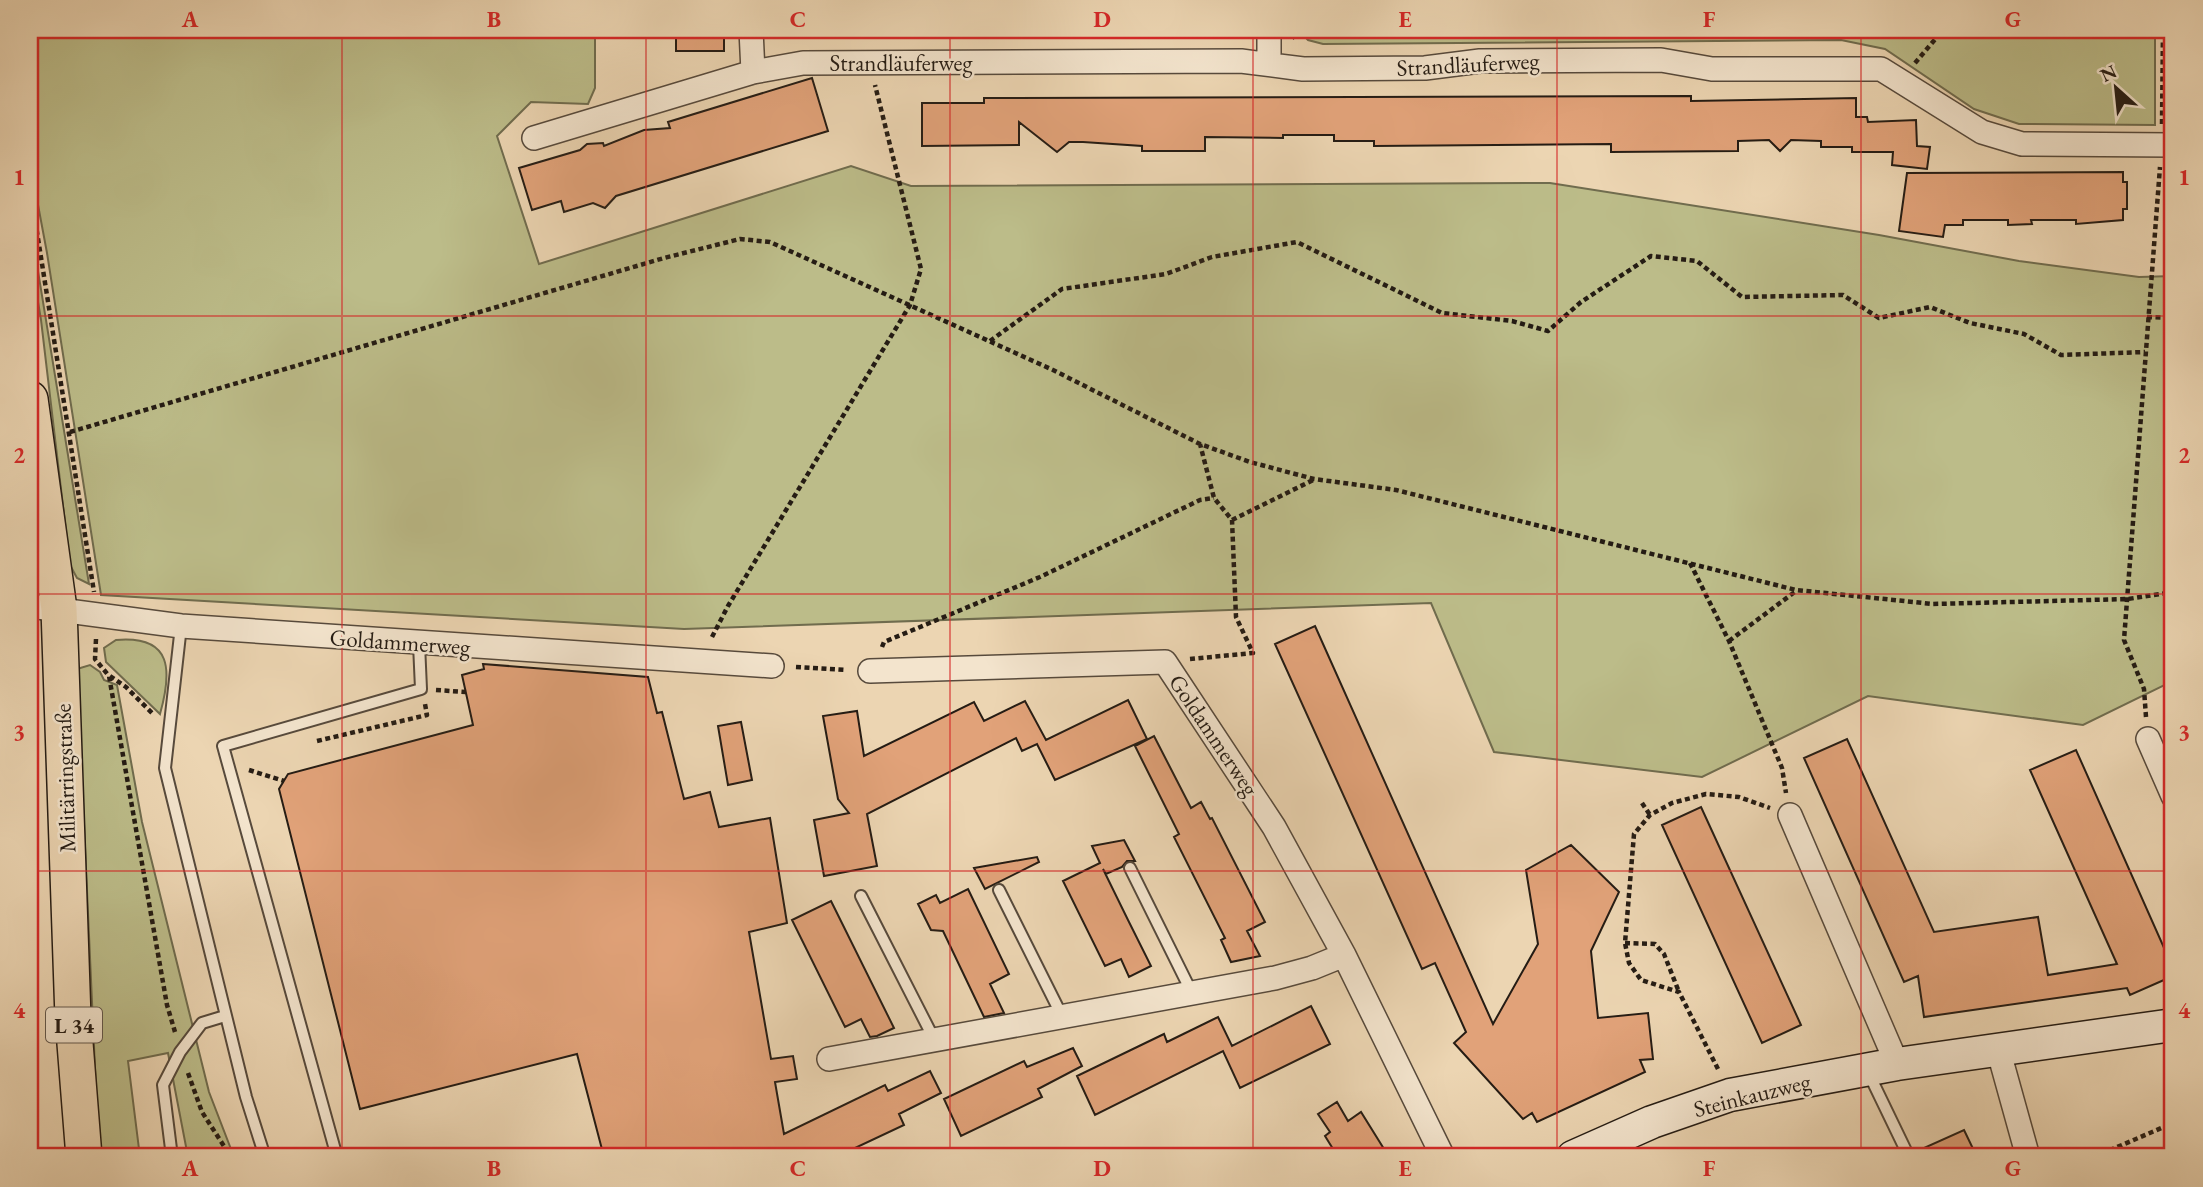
<svg xmlns="http://www.w3.org/2000/svg" width="2203" height="1187" viewBox="0 0 2203 1187" font-family="'EB Garamond',serif">
<rect width="100%" height="100%" fill="#ecd5b2"/>
<filter id="stains"><feTurbulence type="fractalNoise" baseFrequency=".00286" numOctaves="4"/><feColorMatrix values="0 0 0 0 .2 0 0 0 0 .09 0 0 0 0 .02 0 0 0 .5 -.17"/></filter>
<radialGradient id="worn" r=".72"><stop offset=".6" stop-color="#630" stop-opacity="0"/><stop offset="1" stop-color="#630" stop-opacity=".3"/></radialGradient>
<path fill="#bcbc89" stroke="#706c4e" stroke-width="2" d="M30,30H595V88L588,104L531,102L497,136L539,264L851,166L911,186L1550,183L1879,235L2019,261L2139,277L2173,276V681L2083,725L1868,696L1702,777L1494,752L1431,603L684,629L101,595L47,253L30,162Z
M1299,30H2155V125L2019,124L1974,109L1885,49L1841,40L1323,44L1308,40Z
M30,222L89,584L77,578L70,565L41,320L30,253Z
M116,640C173,635 172,671 160,714L106,662L104,648Z
M90,665L100,672L104,680L117,685L142,822L209,1092L234,1157H188L168,1053L128,1061L140,1157H99L77,669Z"/>
<path fill="#e1a279" stroke="#251c14" stroke-width="2" d="M676,30H724V51H676Z
M812,78L828,131L616,196L605,208L593,203L564,212L561,201L532,210L519,168L580,150L587,144L603,143L604,146L644,130L670,128L668,122Z
M1691,96V101L1856,98V117H1867L1868,122L1916,120L1917,146L1930,147L1927,169L1892,165L1893,152H1852V147H1821V141L1791,140L1780,151L1769,140L1738,141V151L1611,152V144L1374,146V141H1334V135H1283V138L1205,137V151H1142V146L1083,142H1069L1057,152L1019,122V145L922,146V103H984V98Z
M2123,172V182H2127V209H2123V220L2076,224V220H2031L2032,224L2008,225V220H1963V225H1945L1943,237L1899,231L1907,173Z
M1315,626L1493,1024L1538,944L1526,870L1571,845L1619,892L1591,951L1598,1018L1648,1013L1653,1059L1640,1060L1645,1072L1537,1122L1532,1113L1523,1119L1454,1043L1466,1032L1435,963L1422,969L1275,644Z
M483,664L648,677L657,713L662,712L684,799L710,792L719,827L770,818L787,923L749,932L771,1059L793,1056L797,1079L775,1082L784,1134L885,1085L888,1091L930,1071L941,1093L899,1114L904,1125L836,1157H604L577,1054L360,1109L279,789L288,774L473,725L462,675L484,669Z
M1128,700L1147,739L1055,780L1037,744L1022,751L1016,738L867,814L877,866L824,876L814,820L849,813L838,799L823,716L857,711L864,756L974,702L984,721L1025,701L1046,740Z
M741,722L752,780L728,785L718,726Z
M1154,736L1191,808L1201,802L1210,819L1212,818L1265,922L1247,931L1260,956L1231,962L1221,940L1225,938L1174,837L1179,834L1135,746Z
M1847,739L1934,932L2038,917L2048,975L2117,964L2030,770L2076,750L2173,968V976L2130,995L2127,988L1924,1017L1918,976L1904,982L1804,758Z
M1701,807L1801,1025L1762,1043L1662,825Z
M1124,840L1135,861H1127L1122,867L1106,874L1103,869L1128,920L1151,966L1129,977L1121,959L1105,966L1063,881L1100,863L1092,846Z
M1037,857L1039,862L985,889L974,868Z
M968,889L1009,974L990,984L1004,1013L984,1017L943,931L931,930L918,904L936,895L940,903Z
M831,901L894,1028L877,1036L870,1037L861,1019L845,1027L792,920Z
M1311,1006L1330,1044L1240,1088L1223,1051L1095,1115L1077,1076L1164,1034L1167,1042L1218,1017L1232,1046Z
M1073,1048L1082,1066L1038,1089L1042,1097L961,1136L944,1099L1024,1061L1027,1067Z
M1337,1102L1348,1121L1361,1112L1389,1157H1338L1325,1136L1330,1132L1318,1114Z
M1964,1130L1977,1157H1917L1915,1152Z"/>
<g fill="none" stroke-linecap="round" stroke-linejoin="round">
<g stroke="#574a3c" stroke-width="14">
<path id="lane" d="M181,626L165,768L246,1097L265,1157
M1130,868L1192,993
M999,890L1062,1016
M861,896L934,1039
M1868,1072L1909,1157
M172,1157L163,1085L180,1052L202,1023L225,1016
M337,1157L223,746L421,689L419,644"/>
</g>
<g stroke="#574a3c" stroke-width="26">
<path id="street" d="M751,30L753,72
M1269,30V64
M534,138L753,72L803,63L1241,61L1303,69L1425,68L1480,61L1661,60L1712,69H1881L1982,132L2022,144L2173,145
M30,606L181,626L772,666
M870,671L1165,662L1274,827L1344,955L1443,1157
M2148,739L2173,796
M1790,815L1897,1064
M1998,1049L2028,1157
M829,1059L1275,978L1312,968L1344,955"/>
</g>
<g stroke="#251c14" stroke-width="35">
<path id="secondary" d="M1573,1157L1652,1122L1730,1095L1897,1064L2173,1025"/>
</g>
<g stroke="#251c14" stroke-width="38">
<path id="primary" d="M30,399L59,609L73,1018L84,1157"/>
</g>
<path stroke="#251c14" stroke-width="4.5" stroke-dasharray="5 3.5" stroke-linecap="butt" d="M1292,38L1303,30
M1915,63L1943,30
M2162,124L2163,30
M30,188L94,592
M2147,317L2173,318
M990,341L1062,289L1166,274L1212,257L1297,242L1442,313L1512,321L1548,331L1581,302L1651,256L1697,261L1742,297L1843,295L1879,318L1930,307L1970,323L2024,334L2061,355L2145,352
M70,432L664,258L740,239L770,242L1053,370L1200,444L1250,462L1314,479L1396,490L1796,590L1933,604L2128,599L2173,592
M1232,520L1313,480
M1690,563L1729,641L1782,768L1786,793
M712,637L728,606L910,305L921,269L875,85
M96,639L95,659L109,676L167,1005L175,1032
M1729,641L1796,591
M882,647L884,642L1040,577L1200,500L1214,498
M1190,659L1253,653L1236,617L1232,520L1214,498L1200,444
M796,667L846,670
M110,676L126,687L153,714
M436,690L466,692
M2146,717L2144,689L2124,640L2160,167
M317,741L427,715L425,704
M249,770L284,781
M1642,803L1650,815
M1625,943L1655,944L1664,954L1679,992
M1718,1069L1679,992L1641,980L1629,963L1625,943L1634,834L1650,815L1672,803L1706,794L1739,797L1770,808
M188,1073L202,1112L231,1157
M2094,1157L2173,1123"/>
<use href="#lane" stroke="#f3e4cd" stroke-width="10"/>
<use href="#street" stroke="#f3e4cd" stroke-width="23"/>
<use href="#secondary" stroke="#f3e4cd" stroke-width="32"/>
<use href="#primary" stroke="#ecd5b2" stroke-width="35"/>
</g>
<path fill="none" stroke="#d62828" stroke-width="2" stroke-opacity="0.55" d="M342,30V1157M646,30V1157M950,30V1157M1253,30V1157M1557,30V1157M1861,30V1157M30,316H2173M30,594H2173M30,871H2173"/>
<g text-anchor="middle" dominant-baseline="central" stroke-width="5" stroke-linejoin="round" paint-order="stroke">
<rect fill="#f3e4cd" stroke="#63584c" stroke-width="2" x="46" y="1007.5" width="56" height="35" rx="5"/>
<g font-size="21" font-weight="bold" fill="#251c14">
<text x="74" y="1025">L 34</text>
</g>
<g font-size="23" fill="#251c14" stroke="#f3e4cd">
<text x="901" y="63">Strandläuferweg</text>
<text transform="translate(1468 64) rotate(-3)">Strandläuferweg</text>
<text transform="translate(400 642) rotate(4)">Goldammerweg</text>
<text transform="translate(1214 735) rotate(56)">Goldammerweg</text>
<text transform="translate(65 778) rotate(-92)">Militärringstraße</text>
<text transform="translate(1752 1095) rotate(-14)">Steinkauzweg</text>
</g>
</g>
<rect width="2203" height="1187" fill="none" stroke="#ecd5b2" stroke-width="77"/>
<g transform="translate(2116 88) rotate(333)" stroke="#f3e4cd" stroke-width="5" paint-order="stroke">
<path d="M0-5L12 26L0 18L-12 26Z" fill="#251c14"/>
<text y="-10" font-size="19" font-weight="bold" text-anchor="middle" fill="#251c14">N</text>
</g>
<rect x="38" y="38" width="2126" height="1110" fill="none" stroke="#d62828" stroke-width="2.5"/>
<g font-size="23" text-anchor="middle" font-weight="bold" fill="#d62828">
<text x="190" y="27">A</text>
<text x="494" y="27">B</text>
<text x="798" y="27">C</text>
<text x="1102" y="27">D</text>
<text x="1405" y="27">E</text>
<text x="1709" y="27">F</text>
<text x="2013" y="27">G</text>
<text x="19" y="185">1</text>
<text x="2184" y="185">1</text>
<text x="19" y="463">2</text>
<text x="2184" y="463">2</text>
<text x="19" y="740">3</text>
<text x="2184" y="740">3</text>
<text x="19" y="1018">4</text>
<text x="2184" y="1018">4</text>
<text x="190" y="1176">A</text>
<text x="494" y="1176">B</text>
<text x="798" y="1176">C</text>
<text x="1102" y="1176">D</text>
<text x="1405" y="1176">E</text>
<text x="1709" y="1176">F</text>
<text x="2013" y="1176">G</text>
</g>
<rect width="100%" height="100%" filter="url(#stains)"/>
<rect width="100%" height="100%" fill="url(#worn)"/>
</svg>
